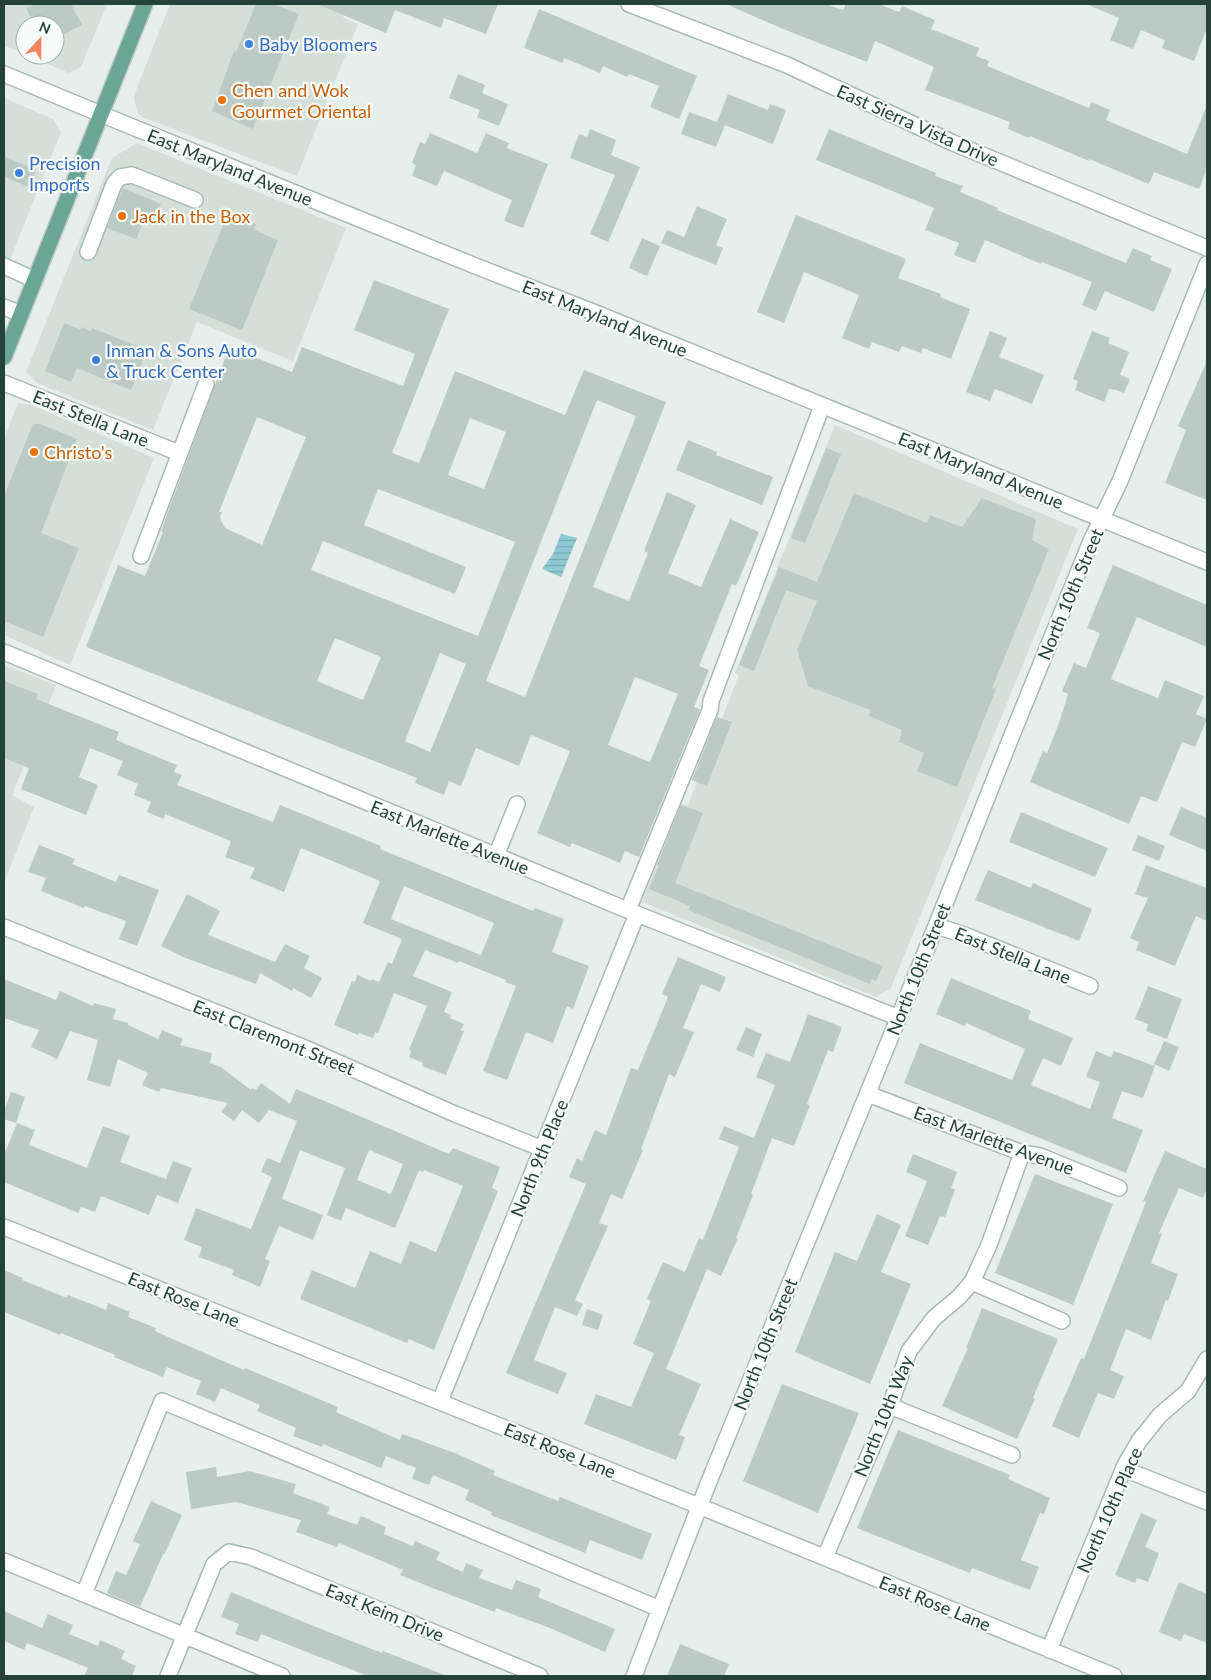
<svg xmlns="http://www.w3.org/2000/svg" width="1211" height="1680" viewBox="0 0 1211 1680" font-family="Lato,sans-serif">
<defs>
<pattern id="water-rules" width="6" height="5" patternUnits="userSpaceOnUse" patternTransform="scale(1.25)"><rect width="6" height="5" fill="#8ec9d4"/><path d="M0 2.5h6" fill="none" stroke="#74a5ad"/></pattern>
</defs>
<rect width="100%" height="100%" fill="#e6efeb"/>
<path fill="#d4dfda" d="M4,4H107L81,67L69,73L27,55H55V25H25V54L4,45Z
M170,4H349L343,18L358,24L297,176L142,117L138,114L134,98L138,85Z
M4,98L53,119L61,132L4,275Z
M137,143L346,228L293,361L197,322L153,430L37,383L26,372L112,158Z
M18,403L32,405L154,458L70,665L4,635V439Z
M835,425L1078,529L891,988L876,997L642,902L681,804L688,805L739,675L735,673Z
M4,665L56,685L12,795L34,807L4,883Z"/>
<path fill="url(#water-rules)" d="M561,534L577,538L561,577L542,569L553,554Z"/>
<path fill="#bbcac4" fill-rule="evenodd" d="M35,4H71L82,25L55,39V25H35L26,8Z
M256,4H273L299,14L253,129L212,111L234,51L236,52Z
M317,4H498L486,34L444,18L441,28L395,10L386,33Z
M726,4H826L843,10L846,4H879L899,12L902,6L935,20L931,29L979,48L976,56L989,61L987,66L1089,108L1091,102L1110,110L1106,120L1187,154L1207,105V168L1199,189L1154,172L1149,184L1089,159V161L1030,136L1029,138L1008,129L1010,122L925,90L934,67L875,41L867,62L783,29Z
M1086,4H1207V28L1194,61L1162,48L1165,40L1141,30L1133,49L1110,40L1119,18Z
M539,9L697,76L679,119L650,107L659,86L629,74L627,77L603,66L600,73L564,58L563,63L524,48Z
M458,74L485,85L482,93L508,104L499,126L477,117L480,110L449,98Z
M728,94L768,110L770,104L786,110L773,144L725,125L716,147L681,134L689,112L717,122Z
M590,129L616,140L611,155L640,167L608,242L590,234L615,175L570,158L579,134L587,137Z
M829,129L936,173L935,176L963,186L960,192L998,208L997,210L1126,263L1133,248L1152,256L1150,260L1172,269L1154,312L1105,291L1096,311L1082,305L1092,282L1042,262L1041,264L985,240L975,263L954,255L959,243L925,230L934,208L816,160Z
M430,133L477,153L486,133L509,143L507,148L548,164L523,228L504,221L512,200L444,171L437,186L412,176L416,165L412,163L420,142L425,144Z
M4,156L36,170L29,187L4,177Z
M123,188L161,204L154,220L146,216L136,239L107,228Z
M697,206L727,219L716,245L723,248L716,265L661,243L667,230L684,237Z
M228,213L256,224L254,230L278,240L242,330L189,309Z
M796,215L906,259L898,278L941,294L940,297L970,309L951,359L923,348L921,353L902,346L899,352L872,342L869,349L842,338L859,295L804,272L784,323L757,312Z
M642,238L660,246L647,276L629,268Z
M374,280L449,309L392,453L419,463L455,371L565,415L584,370L666,402L593,587L629,601L648,553L644,551L667,492L696,505L668,573L701,587L730,519L759,532L736,586L732,584L699,666L709,670L694,707L700,709L639,857L625,851L620,863L572,843L570,847L537,833L570,751L531,735L519,766L476,748L461,786L449,781L444,795L415,783L417,778L86,647L118,565L145,576L163,532L161,531L229,347L292,372L302,347L403,386L415,354L354,330ZM597,400L636,416L525,697L486,681ZM257,417L306,437L262,545L225,528L220,518L222,512H219ZM470,418L506,432L484,489L448,475ZM378,489L515,542L478,636L311,570L323,541L455,594L466,567L364,525ZM335,638L381,657L363,700L317,681ZM440,653L466,664L430,752L405,741ZM635,677L678,694L650,762L608,745Z
M64,323L81,330L82,327L90,331L92,328L147,350L131,390L77,368L71,382L45,371Z
M990,331L1007,338L999,357L1044,375L1032,404L995,389L990,401L966,392Z
M1092,331L1110,338L1108,343L1129,352L1120,375L1130,379L1124,393L1113,389V390L1109,389L1104,402L1075,390L1078,381L1073,379Z
M1207,361V500L1165,483L1186,430L1178,426Z
M33,424H40L77,439L41,533L79,548L43,637L4,621V496Z
M688,440L717,452L716,455L773,477L762,505L676,470Z
M826,448L841,454L805,543L791,538Z
M854,493L927,523L930,515L962,527L982,498L1036,519L1032,540L1049,549L992,688L996,689L957,787L917,771L924,753L899,742L902,730L869,716L870,710L808,686L797,650L817,601L786,590L754,671L739,665L779,567L817,582Z
M1113,565L1207,605V647L1137,617L1111,679L1158,698L1165,680L1204,696L1196,714L1207,719L1195,747L1182,742L1157,802L1141,796L1129,824L1030,782L1043,751L1047,753L1059,723L1068,694L1062,691L1074,663L1086,668L1100,633L1087,628Z
M4,681L38,694L36,699L119,732L116,740L177,765L174,772L182,775L177,785L273,822L280,805L381,846L380,849L533,911L535,908L564,919L552,952L589,966L573,1009L567,1006L553,1043L526,1032L507,1080L483,1071L516,986L505,982L506,980L459,961L458,963L425,950L413,976L452,992L444,1012L451,1015L450,1018L464,1024L461,1030L464,1031L446,1075L422,1066L423,1063L409,1057L411,1051L409,1050L427,1006L394,993L378,1033L375,1032L373,1038L359,1033L358,1035L334,1025L352,981L355,982L357,975L371,981L372,979L379,982L388,962L392,964L402,939L363,923L380,881L301,848L284,892L250,878L255,868L225,857L231,841L165,814L164,819L147,812L151,802L134,795L138,784L117,775L123,761L90,748L79,777L98,785L86,815L21,789L29,768L4,758ZM404,886L494,923L481,955L391,919Z
M717,717L732,722L707,786L692,780Z
M681,805L703,813L675,883L883,966L876,981L872,979L870,984L688,910L690,906L649,889L659,866L657,865Z
M1181,807L1207,818V851L1169,835Z
M1021,812L1108,848L1095,877L1009,842Z
M1138,835L1165,846L1159,861L1132,850Z
M39,845L75,859L72,864L116,882L119,875L159,890L137,946L119,939L126,921L85,906L84,908L41,891L46,878L28,872Z
M1146,865L1207,888V921L1196,916L1175,966L1136,950L1139,942L1130,938L1148,898L1135,894Z
M988,870L1031,888L1033,883L1092,909L1079,941L975,900Z
M187,894L220,911L208,935L275,962L285,944L310,956L304,968L322,978L311,998L293,988L292,991L260,973L256,984L183,957L161,946Z
M678,957L726,977L720,992L701,984L683,1028L694,1032L675,1077L669,1074L641,1149L643,1150L622,1199L611,1194L599,1223L608,1226L575,1300L583,1304L577,1316L555,1307L534,1360L567,1373L558,1394L506,1373L586,1184L569,1177L577,1158L582,1161L595,1130L606,1135L631,1068L638,1070L668,997L662,994Z
M951,978L1031,1011L1028,1019L1073,1038L1061,1066L1043,1058L1031,1085L1090,1109L1100,1082L1086,1077L1096,1051L1111,1057L1114,1051L1155,1066L1143,1098L1122,1091L1112,1118L1143,1130L1126,1173L904,1083L920,1043L1012,1080L1025,1049L966,1023L965,1026L936,1014Z
M4,979L56,1000L60,991L93,1006L94,1003L116,1009L113,1019L128,1023V1025L158,1039L162,1030L183,1039L180,1045L212,1053L210,1063L221,1067L251,1090L252,1088L256,1090L261,1083L290,1104L296,1089L449,1154L453,1148L500,1167L492,1188L498,1191L434,1350L409,1339L407,1343L300,1299L312,1270L355,1288L370,1251L401,1264L410,1241L436,1252L463,1186L424,1170L423,1172L419,1170L395,1228L346,1208L341,1221L327,1215L345,1168L300,1150L282,1199L323,1215L313,1240L279,1226L265,1259L270,1261L260,1287L232,1275L234,1270L199,1257L202,1247L184,1240L196,1208L251,1229L272,1177L261,1172L267,1158L280,1163L297,1121L269,1110L259,1123L242,1110L234,1121L221,1112L228,1103L161,1088L159,1092L142,1085L148,1073L118,1059L110,1087L87,1080L98,1040L70,1031L57,1059L31,1047L39,1030L4,1018ZM369,1150L403,1164L391,1194L357,1180Z
M1148,986L1182,999L1167,1039L1146,1031L1148,1024L1135,1019Z
M808,1014L842,1027L833,1052L828,1050L807,1104L810,1105L794,1146L772,1138L751,1194L753,1195L736,1238H738L721,1276L707,1269L666,1369L701,1384L679,1435L685,1437L676,1460L584,1424L596,1394L631,1407L654,1353L633,1344L651,1301L647,1299L663,1262L685,1272L699,1238L703,1240L739,1147L719,1139L724,1126L754,1138L775,1085L756,1077L766,1053L790,1062Z
M746,1027L762,1034L753,1057L736,1050Z
M1164,1041L1179,1047L1169,1071L1154,1064Z
M11,1092L25,1097L16,1123L4,1119V1111Z
M17,1123L35,1130L29,1145L87,1168L103,1126L130,1136L120,1162L166,1179L173,1161L192,1168L178,1203L157,1195L149,1215L101,1196L95,1212L81,1207L78,1213L4,1182V1155Z
M1165,1151L1207,1169V1188L1203,1198L1179,1188L1159,1233L1162,1234L1151,1263L1178,1274L1168,1301L1166,1300L1151,1340L1126,1329L1110,1370L1124,1376L1114,1399L1098,1393L1079,1438L1052,1426L1081,1358L1084,1359L1146,1202L1143,1201Z
M913,1154L957,1172L951,1188L955,1190L945,1217L940,1216L928,1245L905,1236L927,1181L906,1172Z
M1035,1174L1113,1204L1073,1305L995,1273Z
M877,1214L901,1225L881,1272L911,1284L870,1384L795,1352L835,1252L857,1261Z
M4,1270L23,1278L22,1280L67,1298L68,1295L106,1310L108,1303L130,1312L128,1317L156,1328L155,1331L177,1341L244,1370L245,1368L338,1407L336,1412L400,1440L402,1434L455,1453L495,1471L493,1475L558,1501L560,1497L652,1534L642,1560L590,1540L585,1553L491,1515L492,1512L465,1500L469,1490L433,1475L429,1485L412,1479L416,1468L386,1456L381,1468L323,1444L322,1447L293,1436L296,1428L257,1411L260,1405L221,1388L215,1402L196,1394L201,1381L167,1367L163,1377L114,1357L115,1355L61,1333L60,1335L4,1312Z
M982,1308L1058,1339L1033,1398L1035,1399L1017,1439L942,1406L968,1348H966Z
M587,1309L603,1315L598,1330L582,1325Z
M782,1384L859,1413L818,1513L743,1481Z
M898,1430L1010,1475L1008,1479L1050,1498L1044,1514L1040,1513L1021,1560L1039,1567L1030,1590L972,1568L970,1573L857,1528Z
M216,1467L217,1477L250,1471L296,1484L293,1493L330,1507L327,1514L357,1525L361,1516L386,1527L384,1534L413,1546L415,1541L440,1552L436,1560L463,1572L466,1563L483,1570L479,1578L512,1590L516,1580L541,1589L538,1597L615,1629L605,1652L550,1628L496,1608L495,1612L435,1589L400,1575L403,1570L339,1543L337,1547L296,1532L301,1520L236,1502L191,1509L186,1472Z
M151,1501L182,1515L164,1555L163,1554L140,1607L107,1593L116,1571L126,1575L140,1544L133,1541Z
M1141,1513L1157,1520L1145,1547L1159,1553L1148,1582L1137,1578L1135,1583L1115,1575Z
M1179,1582L1207,1594V1643L1184,1634L1181,1641L1159,1632Z
M231,1592L331,1633L382,1653L383,1651L445,1675V1676H368L261,1634L258,1642L235,1634L239,1624L221,1617Z
M4,1611L42,1628L48,1614L73,1625L69,1634L98,1646L100,1640L125,1651L121,1659L136,1666L132,1676H84L88,1668L27,1643L24,1650L4,1641Z
M680,1644L729,1664L724,1676H667Z"/>
<g fill="none" stroke-linecap="round" stroke-linejoin="round">
<g stroke="#a8b8b2" stroke-width="18">
<path id="minor" d="M629,4L787,65L951,142L1207,248
M4,74L130,126L478,267L598,314L1207,562
M88,252L114,184L120,177L132,175L195,200
M4,266L35,280
M4,307L21,314
M4,383L179,453
M141,556L206,384
M4,652L637,914L899,1018
M496,856L517,804
M628,910L710,710L711,701L822,406
M936,926L962,934L1090,986
M4,927L305,1048L455,1114L543,1149
M868,1094L1022,1153L1040,1156L1119,1188
M4,1227L699,1506L1114,1676
M972,1282L1062,1321
M440,1401L637,914
M890,1406L1012,1455
M1124,1469L1207,1502
M825,1557L890,1406L909,1351L934,1318L959,1297L972,1282L989,1245L1022,1153
M4,1561L282,1676
M84,1594L162,1401L660,1609
M1049,1650L1125,1465L1139,1441L1160,1415L1188,1391L1207,1359
M168,1676L214,1564L229,1552L251,1557L540,1676
M634,1676L708,1484L936,926L1010,740L1091,541L1120,481L1207,264"/>
</g>
<g stroke="#c2cac8" stroke-width="18">
<path id="major" d="M4,357L145,4"/>
</g>
<use href="#minor" stroke="#fff" stroke-width="15"/>
<use href="#major" stroke="#6aa596" stroke-width="15"/>
</g>
<g fill="#3f7fe0" stroke="#f7fbf9" stroke-width="2">
<circle cx="249" cy="44" r="5"/>
<circle cx="19" cy="173" r="5"/>
<circle cx="96" cy="360" r="5"/>
</g>
<g fill="#e8710a" stroke="#f7fbf9" stroke-width="2">
<circle cx="222" cy="100" r="5"/>
<circle cx="122" cy="216" r="5"/>
<circle cx="34" cy="452" r="5"/>
</g>
<g text-anchor="middle" dominant-baseline="central" stroke-width="4.5" stroke-linejoin="round" paint-order="stroke">
<g font-size="18" fill="#366cbe" stroke="#f7fbf9" text-anchor="start">
<text x="259" y="44">Baby Bloomers</text>
<text x="29" y="163">Precision<tspan x="29" dy="21">Imports</tspan></text>
<text x="106" y="350">Inman &amp; Sons Auto<tspan x="106" dy="21">&amp; Truck Center</tspan></text>
</g>
<g font-size="18" fill="#c56008" stroke="#f7fbf9" text-anchor="start">
<text x="232" y="90">Chen and Wok<tspan x="232" dy="21">Gourmet Oriental</tspan></text>
<text x="132" y="216">Jack in the Box</text>
<text x="44" y="452">Christo's</text>
</g>
<g font-size="18" fill="#24423a" stroke="#f7fbf9">
<text transform="translate(918 125) rotate(24)">East Sierra Vista Drive</text>
<text transform="translate(230 167) rotate(22)">East Maryland Avenue</text>
<text transform="translate(605 318) rotate(22)">East Maryland Avenue</text>
<text transform="translate(91 418) rotate(22)">East Stella Lane</text>
<text transform="translate(981 470) rotate(22)">East Maryland Avenue</text>
<text transform="translate(1070 594) rotate(-67)">North 10th Street</text>
<text transform="translate(450 837) rotate(22)">East Marlette Avenue</text>
<text transform="translate(1013 955) rotate(22)">East Stella Lane</text>
<text transform="translate(918 969) rotate(-68)">North 10th Street</text>
<text transform="translate(274 1037) rotate(22)">East Claremont Street</text>
<text transform="translate(994 1140) rotate(20)">East Marlette Avenue</text>
<text transform="translate(539 1158) rotate(-68)">North 9th Place</text>
<text transform="translate(184 1299) rotate(22)">East Rose Lane</text>
<text transform="translate(765 1344) rotate(-68)">North 10th Street</text>
<text transform="translate(883 1416) rotate(-68)">North 10th Way</text>
<text transform="translate(560 1450) rotate(22)">East Rose Lane</text>
<text transform="translate(1109 1510) rotate(-66)">North 10th Place</text>
<text transform="translate(935 1603) rotate(22)">East Rose Lane</text>
<text transform="translate(385 1612) rotate(22)">East Keim Drive</text>
</g>
</g>
<rect width="1211" height="1680" fill="none" stroke="#24423a" stroke-width="10"/>
<g transform="translate(40 40) rotate(22)"><circle r="24" fill="#f7fbf9" stroke="#a3b1ad"/>
<path d="M0-4L9 19L0 12L-9 19Z" fill="#f4845f"/>
<text y="-8" font-size="14" font-weight="bold" text-anchor="middle" fill="#24423a">N</text>
</g>
</svg>
